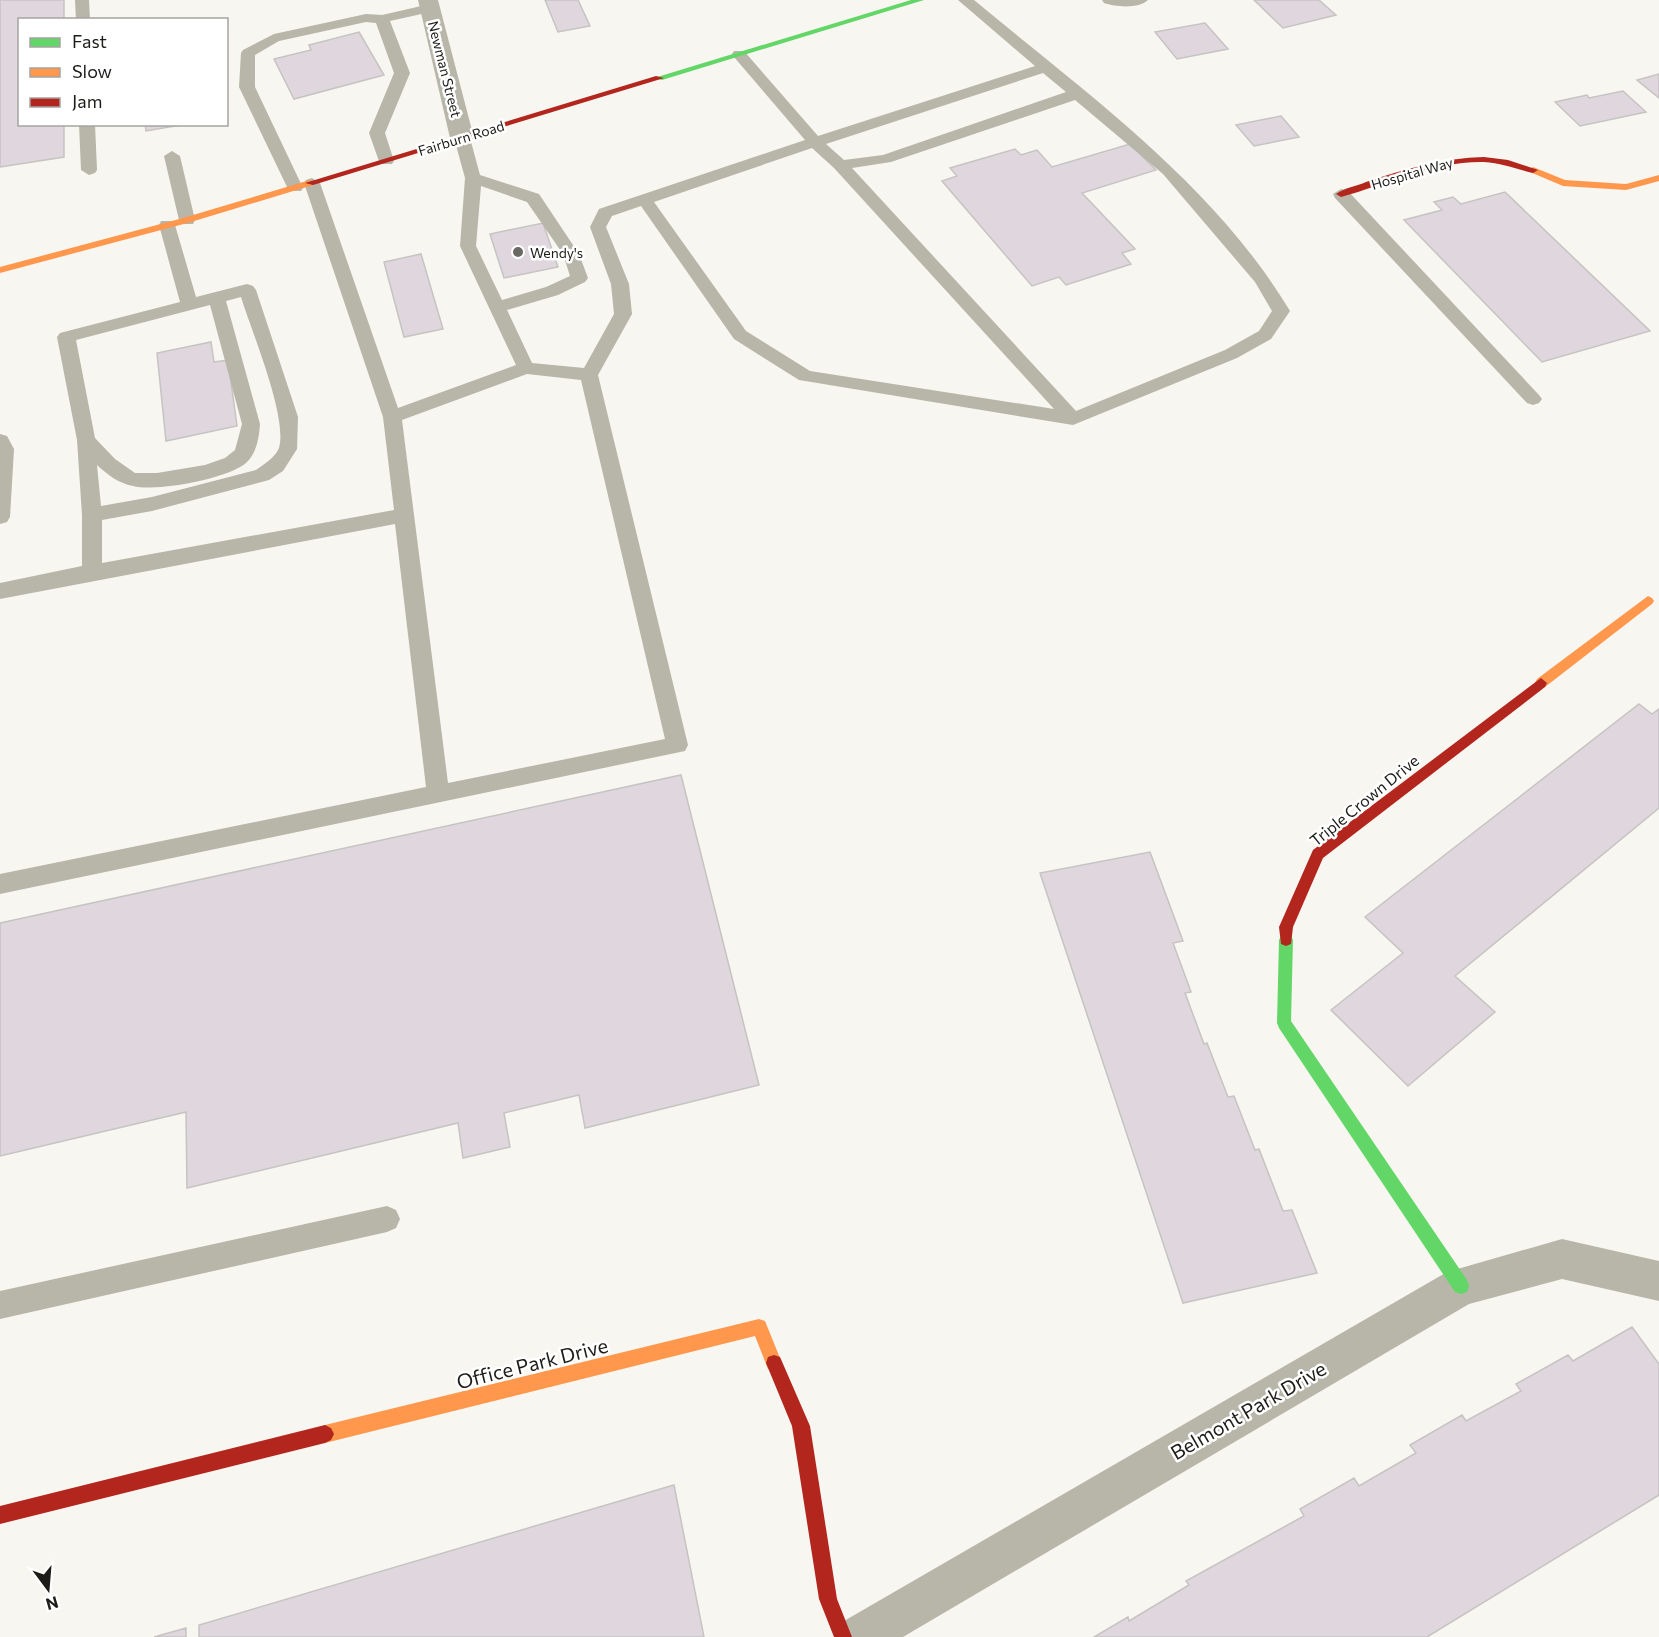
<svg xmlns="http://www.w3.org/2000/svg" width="1659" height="1637" viewBox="0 0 1659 1637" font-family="Commissioner,sans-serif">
<rect width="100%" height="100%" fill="#f8f6f0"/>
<path fill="#dfd7dd" stroke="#c6c3c2" stroke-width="1.5" d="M0,0H64V20H20V124H64V157L0,167Z
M545,0H578L590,26L558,32Z
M1254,0H1319L1336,15L1283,28Z
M1205,23L1228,49L1177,59L1155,32Z
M359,32L384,75L294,99L274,59L311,50L309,45Z
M1659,74V98L1637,80Z
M1623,91L1646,112L1580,126L1555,102L1587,95L1589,98Z
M1281,116L1299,137L1254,146L1236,125Z
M145,124H187L146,131Z
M1130,144L1156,170L1082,193L1135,249L1122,253L1131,264L1066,285L1059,277L1032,286L942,181L957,176L950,168L1015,149L1021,155L1037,150L1052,167Z
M1505,192L1650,331L1542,362L1404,220L1442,210L1434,202L1453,197L1461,204Z
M543,223L558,267L504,278L490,234Z
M421,254L443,329L404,337L384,262Z
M211,342L214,362L228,360L237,426L166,441L157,353Z
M1639,704L1652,714L1659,709V808L1455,976L1495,1012L1408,1086L1331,1010L1403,953L1365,917Z
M681,775L759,1085L585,1128L579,1095L504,1113L510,1147L463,1158L458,1123L187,1188L186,1112L0,1156V923Z
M1150,852L1183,941L1173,943L1191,992L1185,993L1204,1044L1207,1043L1228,1097L1234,1096L1255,1150L1259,1149L1283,1211L1292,1210L1317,1273L1183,1303L1040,873Z
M1632,1327L1659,1364V1495L1427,1637H1094L1128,1617L1129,1621L1189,1585L1186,1581L1304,1516L1300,1509L1354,1478L1359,1486L1416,1453L1410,1445L1462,1415L1466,1421L1521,1391L1516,1384L1568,1355L1573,1361Z
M674,1485L704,1637H199V1625Z
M186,1628V1637H154Z"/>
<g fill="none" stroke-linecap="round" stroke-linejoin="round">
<path fill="#b8b5a9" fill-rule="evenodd" d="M75,0H89L90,20H76Z
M958,0H974C1087,94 1213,183 1290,311L1271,339L1237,358L1073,425L799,380L734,339L641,206L612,216L606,227L629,284L632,314L598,375L688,745L685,751L0,894V874L426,787L395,524L0,599V583L82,566V515L77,440L57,337L60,333L180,302L159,225L161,221H173L175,225L196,297L247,284L253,286L256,290L298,417L297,449L283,471L269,480L152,511L102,520V563L394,510L383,417L304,183L306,180L312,178L320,183L398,408L516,365L460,246L465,178L454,138L462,133L470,138L480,175L539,194L579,254L588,278L585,282L558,295L507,310L532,363L584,368L614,314L611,284L590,227L599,209L805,140L734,57L732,54L734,51H744L818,136L1035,66ZM1043,73L1066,92L883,155L844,160L826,144ZM1075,100L1163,174L1255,282L1272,311L1259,331L1225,350L1076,411L852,168L891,162ZM812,148L834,168L1054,409L810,371L746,331L654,202ZM481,186L527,202L563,254L570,276L546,287L502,300L476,246ZM241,297C251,330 288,417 279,448C275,458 264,464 256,470L152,497L101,506L97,465C108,475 118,483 133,486C157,492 227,479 246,463C257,453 259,437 260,424L226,301ZM210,305L242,424L235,450L225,458L205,465L157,473H135L115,459L95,438L76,340ZM527,374L581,380L665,739L448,783L402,420Z
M1102,0H1148C1139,9 1116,7 1104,3Z
M430,4L437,8L435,11L390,21L410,73L385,133L394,161L392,164H380L369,133L394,73L376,23L366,22L279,41L255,55V87L303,188L301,191H289L239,87L241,53L243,50L274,34L366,14L382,15Z
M79,124H95L97,170L95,173L89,175L81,170Z
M172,151L180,156L195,220L193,224H181L179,220L164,156Z
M1341,189L1347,190L1539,395L1542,399L1539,403L1533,405L1527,403L1335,198L1333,194Z
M0,434L7,436L14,449L10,517L7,522L0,524Z
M387,1206L396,1210L400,1219L396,1228L387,1232L0,1319V1291Z"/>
<path fill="#b8b5a9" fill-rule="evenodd" d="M418,0H438L474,138L470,143L462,145L454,143L450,138Z
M1562,1239L1659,1261V1301L1562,1279L1469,1304L903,1637H838L844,1621L1447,1272Z"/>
<path fill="#63d668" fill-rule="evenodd" d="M911,0H924L662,80L654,78Z
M1286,934L1291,936L1293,940L1291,1021L1467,1280L1469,1286L1467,1292L1461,1294L1455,1292L1279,1028L1277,1023L1279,940L1281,936Z"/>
<path fill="#ff974d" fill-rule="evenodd" d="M1533,167L1565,180L1626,184L1659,175V181L1626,190L1563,186L1530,172L1528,170Z
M310,180L315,183L313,185L191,222L0,273V267L183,218Z
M1648,596L1652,598L1654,601L1652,604L1545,687H1537L1535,683L1537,679Z
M759,1319L765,1321L782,1363L780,1369L774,1371L768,1369L755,1336L325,1443L319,1440L316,1434L319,1428L325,1425Z"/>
<path fill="#b3261e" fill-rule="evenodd" d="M656,76L664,78L313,185L305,183Z
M1484,157L1508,160L1538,170L1533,173C1516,169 1501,163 1484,162C1433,161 1388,184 1341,197L1336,194C1344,188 1357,186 1366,182C1405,169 1443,158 1484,157Z
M1541,678L1547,683L1545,687L1323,858L1293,927L1291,944L1286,946L1281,944L1279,927L1313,850Z
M774,1355L780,1357L810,1426L837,1599L852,1637H834L819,1599L792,1426L766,1363L768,1357Z
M325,1425L331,1428L334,1434L331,1440L325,1443L0,1524V1506Z"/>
</g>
<circle fill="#6a6864" stroke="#fff" stroke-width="2" cx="518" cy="252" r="6"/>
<g text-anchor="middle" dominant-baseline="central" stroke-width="5" stroke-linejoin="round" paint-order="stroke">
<g font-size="14" fill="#1d1c18" stroke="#fff">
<text transform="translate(445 69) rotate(76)">Newman Street</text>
<text transform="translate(461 138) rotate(-17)">Fairburn Road</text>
<text transform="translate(1412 173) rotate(-16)">Hospital Way</text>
</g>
<g font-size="14" fill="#1d1c18" stroke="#fff" text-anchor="start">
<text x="530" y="252">Wendy's</text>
</g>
<g font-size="16" fill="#1d1c18" stroke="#fff">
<text transform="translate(1364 800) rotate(-39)">Triple Crown Drive</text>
</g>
<g font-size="20" fill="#1d1c18" stroke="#fff">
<text transform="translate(532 1363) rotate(-14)">Office Park Drive</text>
<text transform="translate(1248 1410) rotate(-30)">Belmont Park Drive</text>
</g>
</g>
<rect x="18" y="18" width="210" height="108" fill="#ffffff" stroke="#a5a4a3" stroke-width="1.5"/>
<rect x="30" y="38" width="30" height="9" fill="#63d668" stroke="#a5a4a3" stroke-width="1.5"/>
<text x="72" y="48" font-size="18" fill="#1d1c18">Fast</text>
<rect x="30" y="68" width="30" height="9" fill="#ff974d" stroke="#a5a4a3" stroke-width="1.5"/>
<text x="72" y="78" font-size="18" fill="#1d1c18">Slow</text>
<rect x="30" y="98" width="30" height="9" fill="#b3261e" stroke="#a5a4a3" stroke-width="1.5"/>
<text x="72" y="108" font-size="18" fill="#1d1c18">Jam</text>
<g transform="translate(48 1589) rotate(164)" stroke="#ffffff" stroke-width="4.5" paint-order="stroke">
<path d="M0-4.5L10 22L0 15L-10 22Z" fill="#1d1c18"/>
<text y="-9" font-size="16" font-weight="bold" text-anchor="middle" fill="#1d1c18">N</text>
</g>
</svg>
